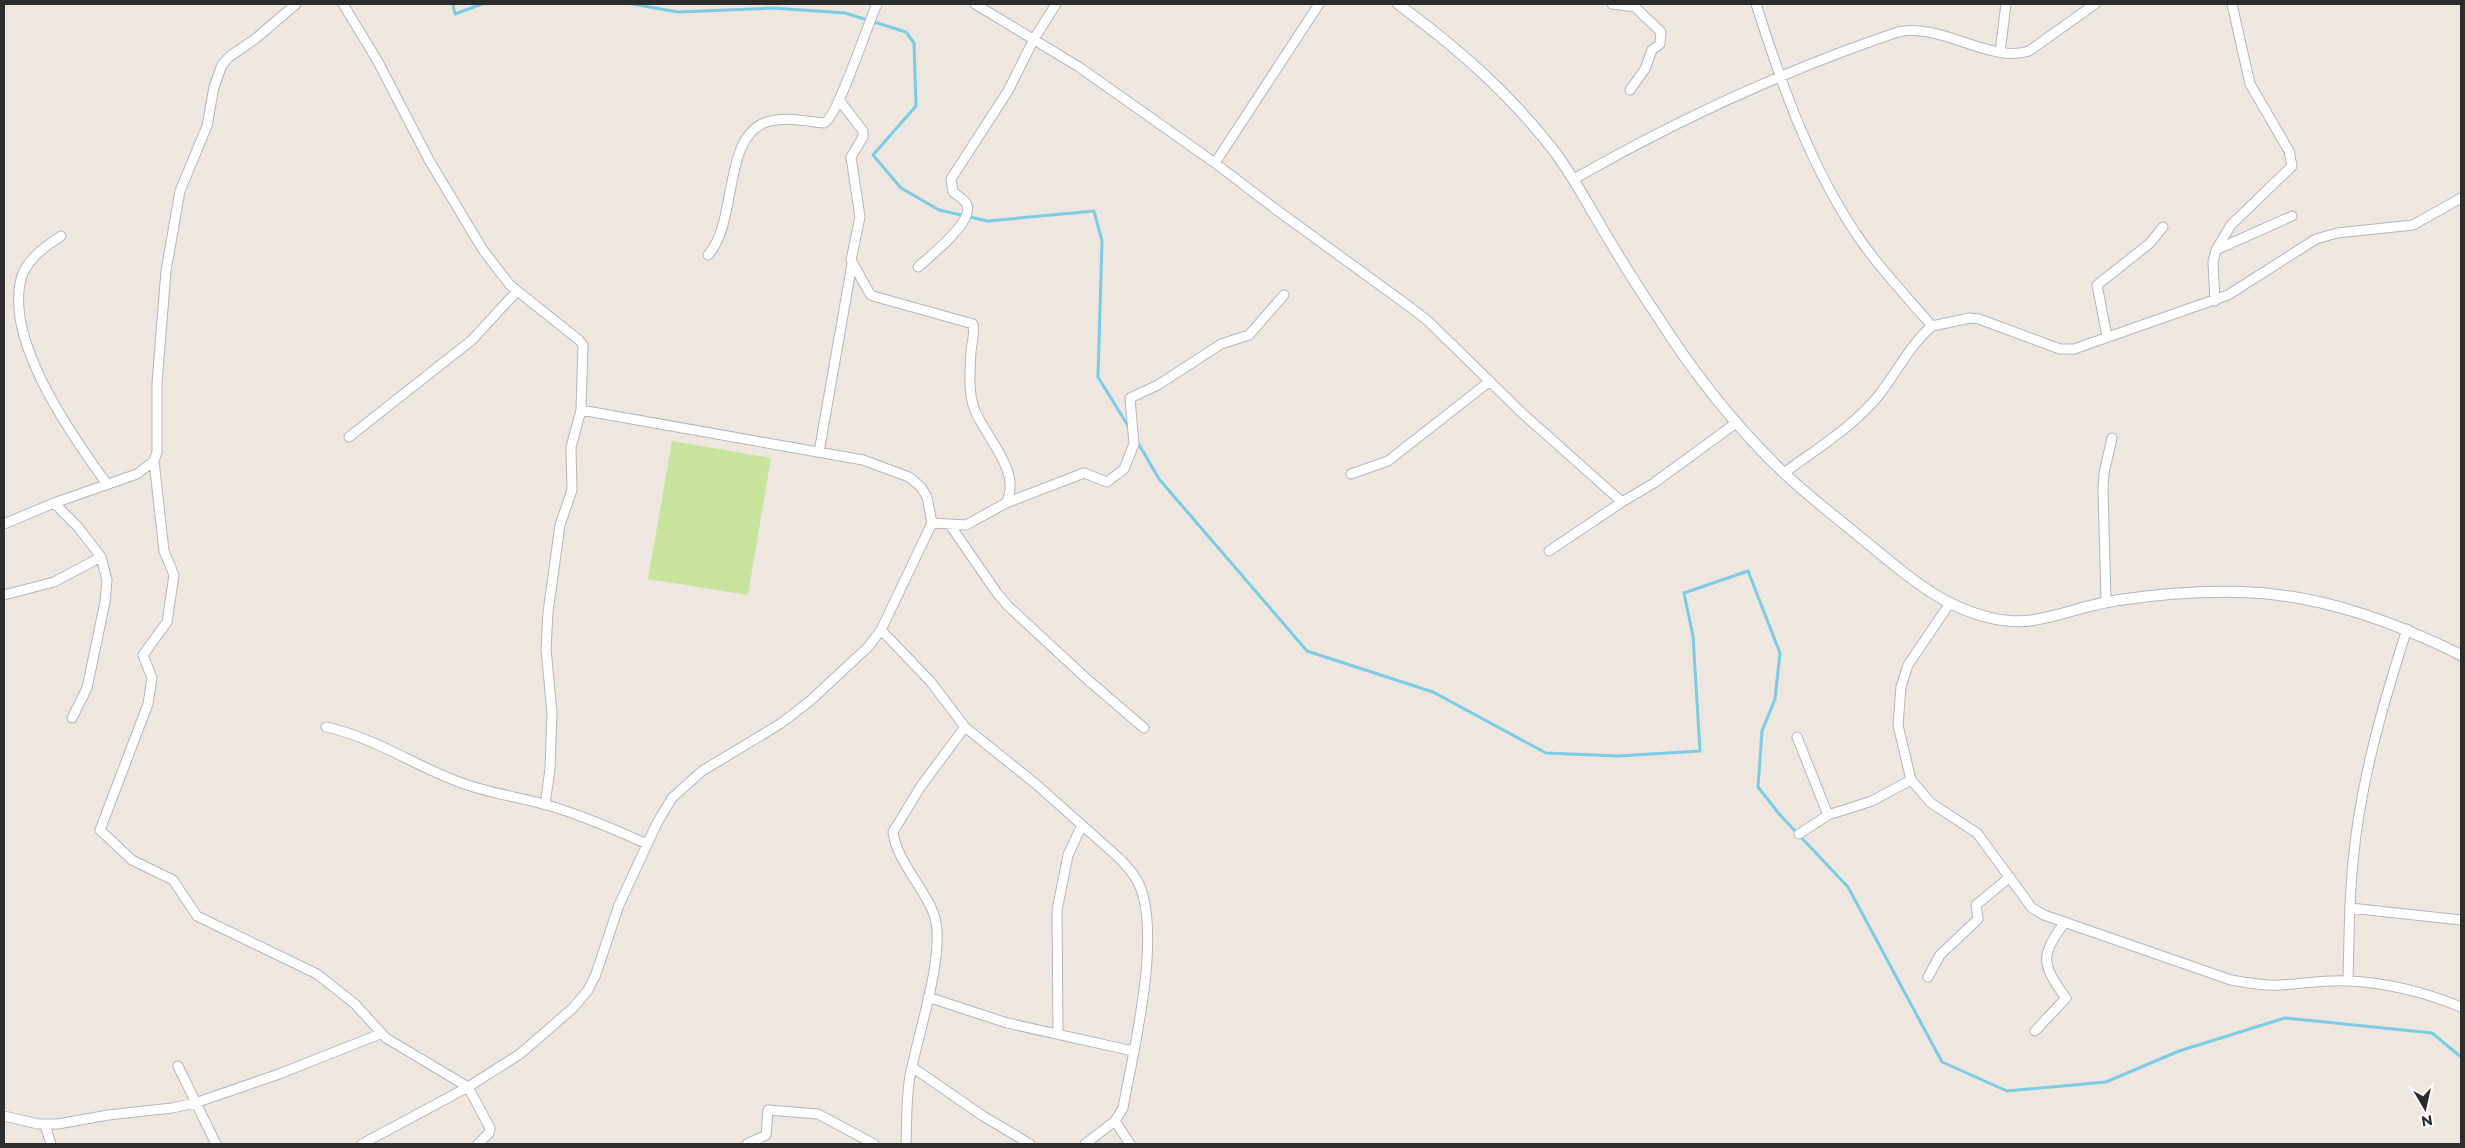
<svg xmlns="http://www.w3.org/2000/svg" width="2465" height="1148" viewBox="0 0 2465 1148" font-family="Montserrat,sans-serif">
<rect width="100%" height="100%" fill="#ede7e0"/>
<path fill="#c8e49f" d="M672,441L771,458L748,595L648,579Z"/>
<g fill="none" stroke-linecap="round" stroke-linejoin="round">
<path stroke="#7dcce5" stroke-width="3" d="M453,4L455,14L482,4
M632,4L678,12L773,8L845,13L906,32L914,43L916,106L873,155L901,188L939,210L988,221L1094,211L1102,241L1098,377L1130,429
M1137,441L1159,479L1307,651L1433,692L1546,753L1618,756L1700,751L1693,636L1684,593L1748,571L1780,653L1775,699L1762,731L1758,787L1780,815L1848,887L1942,1062L2007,1091L2106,1082L2179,1051L2285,1018L2432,1033L2461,1057"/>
<g stroke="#b4b6be" stroke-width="11">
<path id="minor" d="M343,4L377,60L429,160L483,250L510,285L579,340L583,345L581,410L863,460L909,477L921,487L927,497L932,523L881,630L868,647L810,701L780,724L702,771L672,798L657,823L619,905L596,974L588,990L573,1008L520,1054L468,1087L362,1144
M975,4L1079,67L1215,163L1274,208L1410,307L1428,321L1521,412L1622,502L1654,483L1736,423
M1612,4L1635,7L1661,32L1660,44L1652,50L1645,69L1630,90
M1756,4C1782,86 1811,169 1861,241C1882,271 1908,298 1932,326C1909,346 1897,372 1879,395C1853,427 1816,449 1784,473
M2000,52L2006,4
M840,101L863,131V137L851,157L860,217L851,260L870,294L873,296L973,324C975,332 972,342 971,351C970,369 968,391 974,408C983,435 1023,471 1006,503L966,525L932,523
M1215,163L1319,4
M1574,179C1677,120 1785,70 1898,32C1940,22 1991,64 2029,51L2095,4
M61,236C46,246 31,256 23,273C0,335 72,436 107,484
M2216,250L2292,216
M708,255C739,221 721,133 770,121C787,117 806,121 824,123C837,119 868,23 877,4
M918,267C929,257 977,220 966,203C963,199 957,195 953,192L951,179L1008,91L1034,39L1056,4
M2215,301L2213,262L2216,250L2231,225L2292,166L2289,151L2250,84L2232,4
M1932,326L1970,318L1979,319L2060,349H2074L2228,295L2316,239L2337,233L2413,225L2461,198
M2107,336L2097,285L2149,244L2163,227
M349,437L472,340L517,291
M819,452L852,264
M154,461L164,551L174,575L167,622L143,655L152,678L148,704L100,830L132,860L173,880L197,916L317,974L355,1004L386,1038L468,1087L490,1128L489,1133L478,1144
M1351,474L1388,461L1490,381
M54,503L78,527L101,557L107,580L105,602L87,688L72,718
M1006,503L1084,473L1107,482L1124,469L1134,444L1130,398L1158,385L1221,344L1249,335L1284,295
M4,524L54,503L137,474L154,461L157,452V383L166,271L180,191L207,126L214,87L222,65L229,57L255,39L296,4
M950,525L997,593L1008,606L1088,680L1144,728
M1549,551L1622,502
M4,595L54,582L101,557
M2106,602L2103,488L2104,473L2112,438
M1950,603L1908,665L1901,687L1898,725L1911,780L1931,803L1977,833L2032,908L2044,915L2231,980C2247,983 2264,986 2280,985C2303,984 2327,979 2350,981C2387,983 2427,993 2461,1007
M881,630L930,681L965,727L921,786L893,832C897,864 930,893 936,922C943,961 918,1034 910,1076C906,1098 907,1122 906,1144
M326,727C376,738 413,765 459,782C488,793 518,797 547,805C582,815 614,829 647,844
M965,727L1037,785L1119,858C1126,865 1133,873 1138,882C1163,934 1133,1052 1123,1108L1115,1121L1085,1144
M1797,737L1828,815
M545,805L550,769L552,713L546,649L548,612L560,525L572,490L571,447L581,410
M1799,834L1828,815L1872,801L1911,780
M2350,908L2461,920
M1928,977L1940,955L1978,919L1976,905L2010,877
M2348,980C2349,941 2349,901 2353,862C2360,783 2383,704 2407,629
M928,997L1007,1023L1133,1051
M2035,1031L2066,998C2041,964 2040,956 2065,922
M1058,1034L1057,910L1068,855L1082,825
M178,1066L216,1144
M912,1067L983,1116L1030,1144
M4,1116L38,1124H58L108,1115L172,1108L195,1103L279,1074L380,1034
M1115,1121L1130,1144
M45,1125L51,1144
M747,1144L766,1135L768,1110L818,1114L874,1144"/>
</g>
<g stroke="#b4b6be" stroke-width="12">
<path id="tertiary" d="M1398,4C1456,47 1506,90 1551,147C1571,172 1585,200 1602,228C1619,257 1637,286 1656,314C1692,371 1734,425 1783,472C1808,496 1835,516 1861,538C1889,560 1917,586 1948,602C1973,615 2006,625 2034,620C2063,615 2090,604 2119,600C2159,594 2201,591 2241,592C2319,594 2392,621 2461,655"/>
</g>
<use href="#minor" stroke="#fff" stroke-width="9"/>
<use href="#tertiary" stroke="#fff" stroke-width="10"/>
</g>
<rect width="2465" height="1148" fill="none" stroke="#2c2c2c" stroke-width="10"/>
<g transform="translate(2425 1108) rotate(171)" stroke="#ffffff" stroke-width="4" paint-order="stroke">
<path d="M0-4L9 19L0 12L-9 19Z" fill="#2c2c2c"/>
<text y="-8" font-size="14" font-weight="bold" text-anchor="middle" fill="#2c2c2c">N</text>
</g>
</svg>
